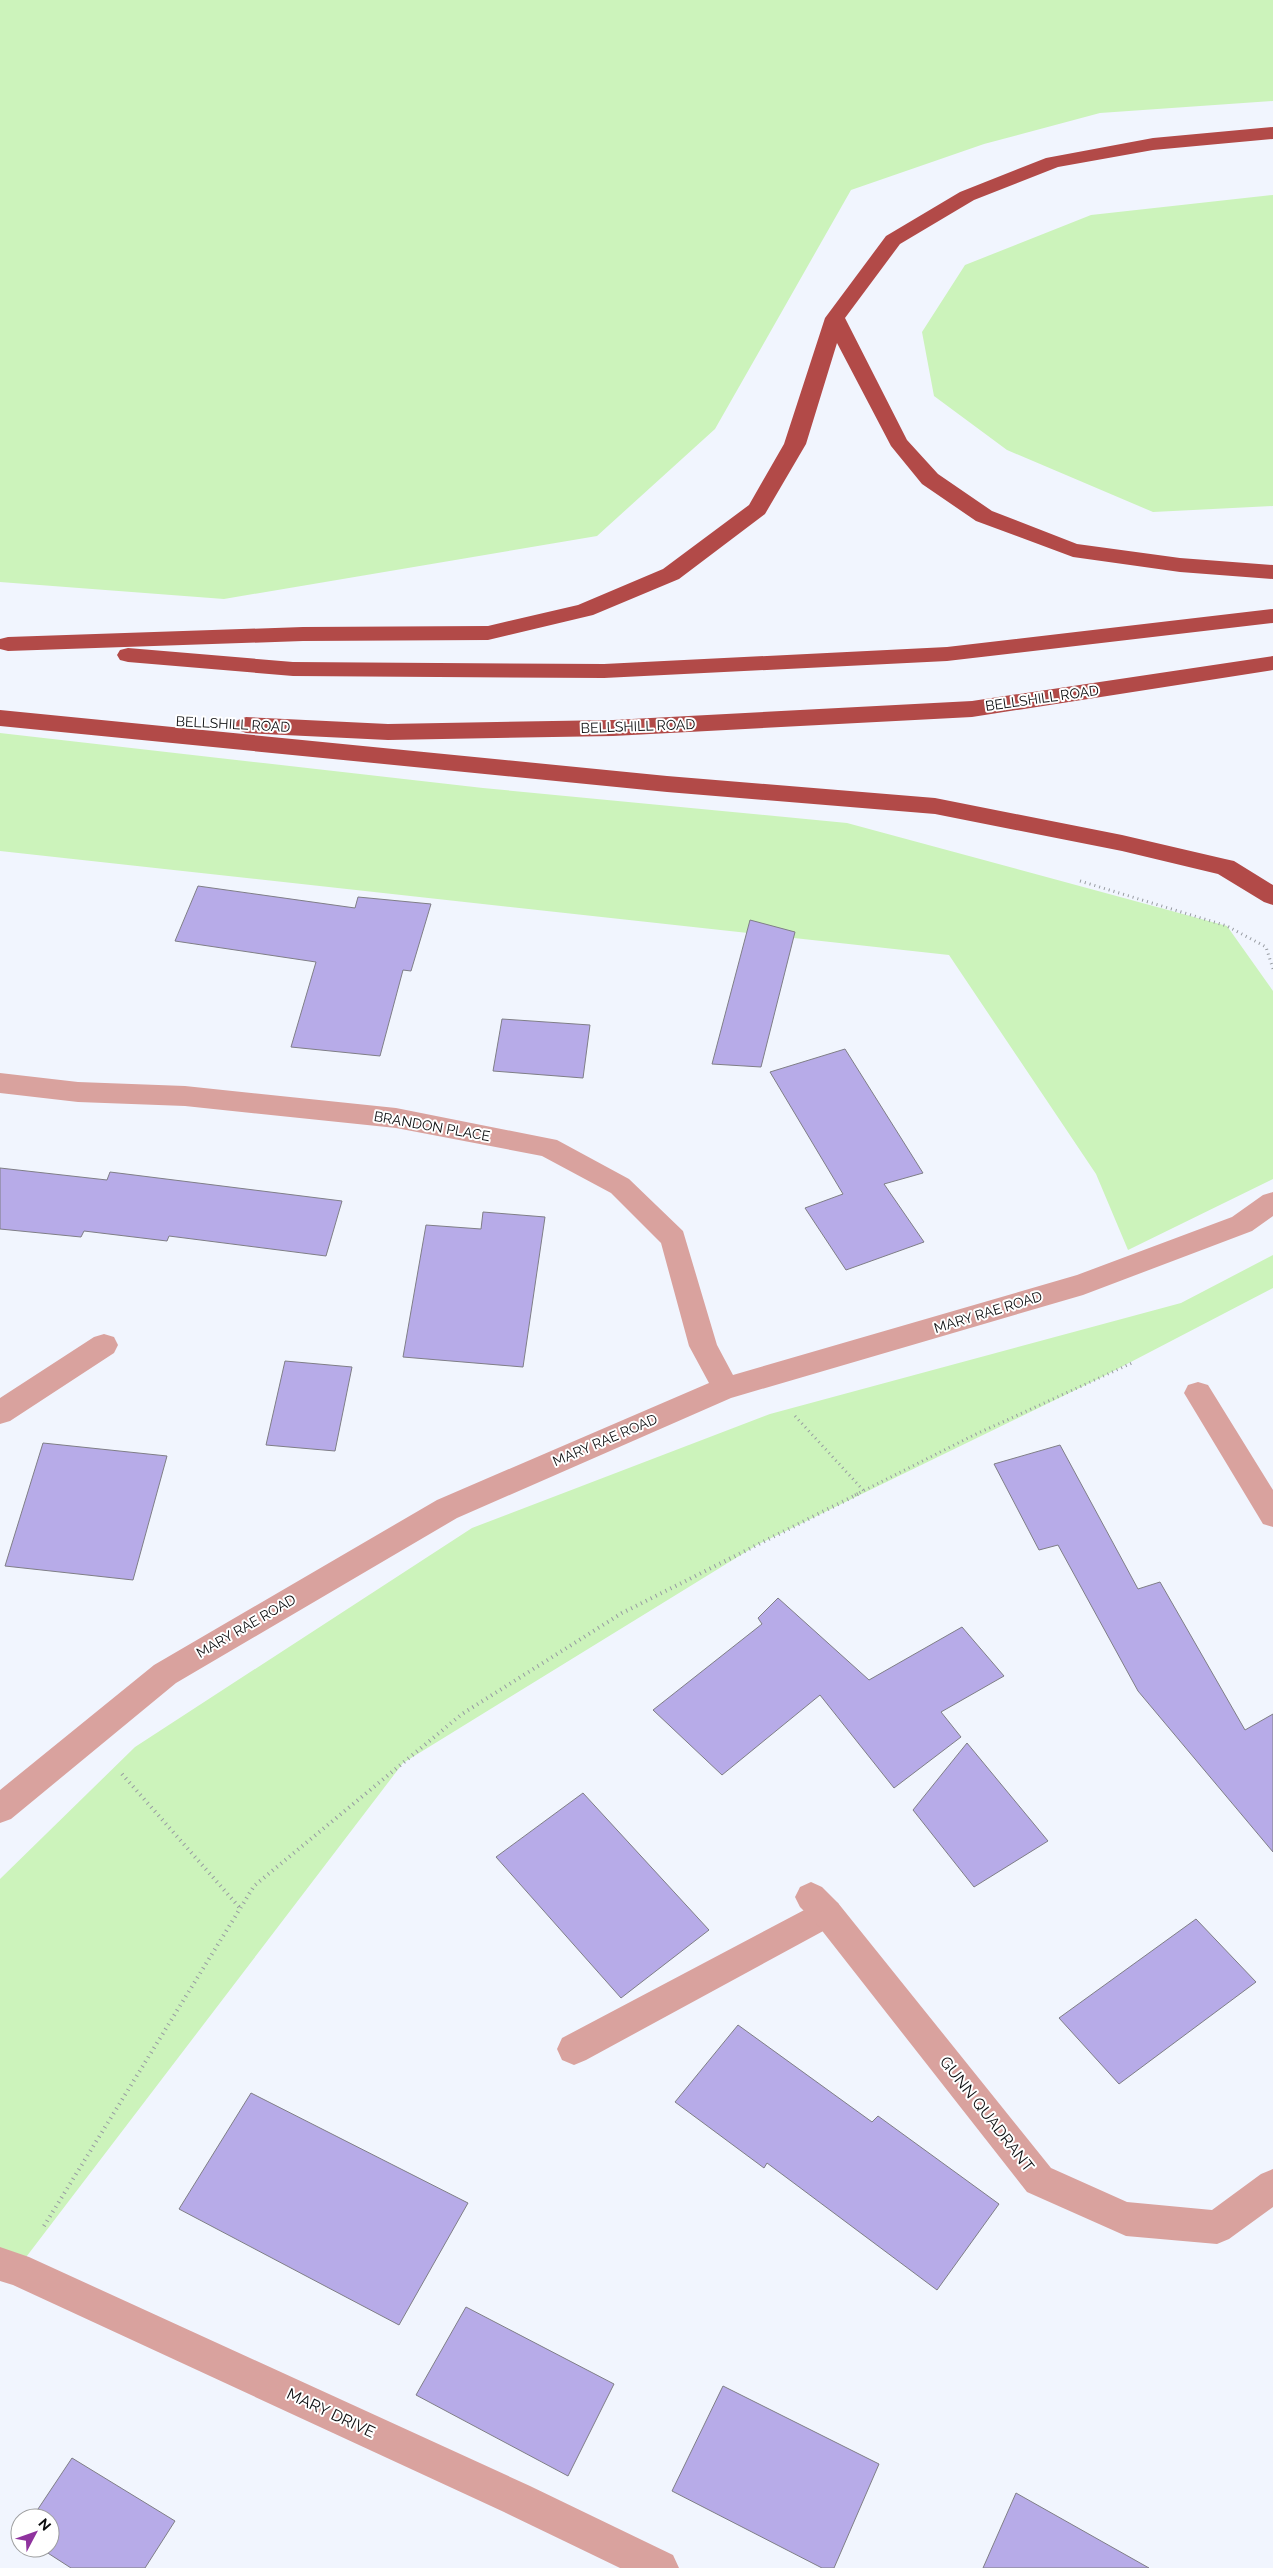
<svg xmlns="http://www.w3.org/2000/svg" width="1273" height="2568" viewBox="0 0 1273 2568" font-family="Raleway,sans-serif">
<rect width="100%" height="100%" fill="#f1f5fe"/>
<path fill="#ccf3bb" d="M0,0H1273V101L1100,113L984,144L851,190L715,429L597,536L224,599L0,582Z
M1273,195V506L1153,512L1007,450L934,396L922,332L965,265L1091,215Z
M0,733L483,788L847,823L1227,926L1273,991V1179L1128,1250L1096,1174L949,955L0,851Z
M1273,1255V1288L1102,1377L757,1545L403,1763L17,2269L0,2262V1879L135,1747L472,1528L770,1414L1181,1303Z"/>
<path fill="#b7abe8" stroke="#7f7e86" d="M198,886L355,908L358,897L431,904L411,971L403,970L380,1056L291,1047L316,962L175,941Z
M750,920L795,932L761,1067L712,1064Z
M502,1019L590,1025L583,1078L493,1071Z
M845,1049L923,1173L884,1184L924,1242L846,1270L805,1208L843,1194L770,1072Z
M0,1168L107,1180L110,1172L342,1201L326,1256L169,1236L167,1241L84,1231L81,1237L0,1229Z
M483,1212L545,1217L523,1367L403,1357L426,1225L481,1229Z
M285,1361L352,1367L335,1451L266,1445Z
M43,1443L167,1456L133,1580L5,1566Z
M1060,1445L1138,1589L1160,1582L1245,1730L1273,1714V1852L1138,1691L1058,1545L1039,1550L994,1464Z
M778,1598L869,1680L962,1627L1004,1676L941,1712L961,1737L894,1788L820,1695L722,1775L653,1710L762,1624L758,1618Z
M967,1743L1048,1841L974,1887L913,1810Z
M583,1793L709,1930L621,1998L496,1857Z
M1196,1919L1256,1982L1119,2084L1059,2018Z
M738,2025L872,2122L878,2116L999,2204L937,2290L767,2163L764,2168L675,2102Z
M251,2093L468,2203L399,2325L179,2209Z
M466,2307L614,2384L568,2476L416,2395Z
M723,2386L879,2464L834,2568H822L672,2491Z
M72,2458L175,2521L145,2568H71L40,2548H50V2518H32Z
M1016,2493L1149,2568H983Z"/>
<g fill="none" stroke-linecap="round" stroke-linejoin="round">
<path stroke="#979ba1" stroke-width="3" stroke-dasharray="1 4" stroke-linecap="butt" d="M1080,881L1227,926L1266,947L1273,969
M795,1416L864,1491
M855,1495L974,1435L1132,1363"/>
<path stroke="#979ba1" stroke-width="4" stroke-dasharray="1 4.5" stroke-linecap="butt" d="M122,1774L240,1908
M44,2226L254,1886L462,1714L622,1613L858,1494"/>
<path fill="#d9a29e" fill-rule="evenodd" d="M104,1334L114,1337L118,1345L114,1353L10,1421L0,1424V1398L94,1337Z
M827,1898L838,1903L843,1913L838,1923L586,2060L574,2065L562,2060L557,2049L562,2038Z"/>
<path fill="#d9a29e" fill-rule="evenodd" d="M0,1073L78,1082L185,1086L396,1108L557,1140L629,1179L683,1231L717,1345L733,1375L1077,1275L1232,1217L1263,1195L1273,1192V1216L1252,1231L1083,1295L731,1398L457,1518L176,1683L11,1819L0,1823V1790L154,1665L437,1500L709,1383L689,1346L661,1243L611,1193L542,1156L396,1128L185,1106L78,1102L0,1093Z
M1198,1382L1208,1385L1273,1490V1527L1263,1524L1184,1393L1188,1385Z
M811,1882L822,1887L838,1903L1051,2168L1127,2202L1212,2210L1261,2174L1273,2169V2207L1229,2239L1217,2244L1126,2236L1027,2192L816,1923L800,1907L795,1897L800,1887Z
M0,2247L29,2257L530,2486L673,2555L679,2568H620L504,2512L13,2285L0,2281Z"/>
<path fill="#b24a48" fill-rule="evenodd" d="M1273,127V139L1153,150L1058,167L974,200L900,244L845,318L907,440L938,474L992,511L1077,544L1180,558L1273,565V579L1180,572L1073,557L976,521L922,484L891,446L837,343L806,444L765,514L679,579L593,615L488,640L303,641L8,651L0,649V639L8,637L303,627L488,626L578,605L663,569L749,505L784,444L825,318L886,236L960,192L1046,158L1153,138Z
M1273,609V623L947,661L604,678L293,676L128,662L120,660L117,655L120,650L128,648L293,662L604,664L947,647Z
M1273,656V670L972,717L613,736L388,740L246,733L238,730L234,725L238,720L246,717L388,724L613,720L972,701Z
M0,710L667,776L935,798L1122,835L1225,859L1234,861L1273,885V905L1264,902L1218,874L1122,851L935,814L667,792L0,726Z"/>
</g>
<g text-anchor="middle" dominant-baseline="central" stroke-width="4" stroke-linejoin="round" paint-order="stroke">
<g font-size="14" fill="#0b0d0f" stroke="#fff">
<text transform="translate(1042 698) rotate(-8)">BELLSHILL ROAD</text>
<text transform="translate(233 724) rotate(3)">BELLSHILL ROAD</text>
<text transform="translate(638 726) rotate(-2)">BELLSHILL ROAD</text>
<text transform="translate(432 1126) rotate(10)">BRANDON PLACE</text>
<text transform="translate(988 1312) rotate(-17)">MARY RAE ROAD</text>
<text transform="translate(605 1440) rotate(-23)">MARY RAE ROAD</text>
<text transform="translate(246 1626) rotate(-30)">MARY RAE ROAD</text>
</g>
<g font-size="16" fill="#0b0d0f" stroke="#fff">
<text transform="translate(987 2114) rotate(52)">GUNN QUADRANT</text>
<text transform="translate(331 2413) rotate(25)">MARY DRIVE</text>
</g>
</g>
<g transform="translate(35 2533) rotate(49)"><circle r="24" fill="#ffffff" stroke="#9d9e9f"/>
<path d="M0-4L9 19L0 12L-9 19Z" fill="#8f339e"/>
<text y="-8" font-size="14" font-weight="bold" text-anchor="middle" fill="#0b0d0f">N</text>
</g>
</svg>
